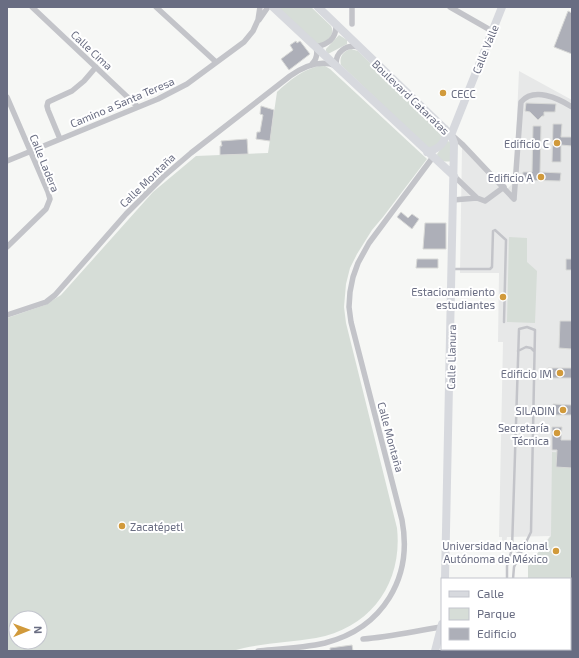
<svg xmlns="http://www.w3.org/2000/svg" width="579" height="658" viewBox="0 0 579 658" font-family="'Exo 2',sans-serif">
<rect width="100%" height="100%" fill="#f6f7f5"/>
<path fill="#e7e8e8" d="M519,71L572,100V651H521L522,649H570V579H528V566L550,536L507,537L506,543H502V537H499L503,342H498L499,273H460L462,148L505,191L514,182Z"/>
<path fill="#d6ddd7" fill-rule="evenodd" d="M278,7H311L331,26C336,35 326,42 318,45Z
M339,35L347,40V44L328,54L326,51V49Z
M351,49L358,51L443,134L441,141L430,150L341,65C339,57 343,51 351,49Z
M319,66H325L330,69L427,159L383,217L372,230L357,254L350,268L346,284L344,307L346,323L397,528C403,583 371,628 316,638C288,643 259,643 232,651H7V318L45,305L61,295L153,192L196,156L268,153L277,92C290,80 302,70 319,66ZM16,618H40V642H16Z
M447,141L451,142V161C445,163 438,160 437,154Z
M509,237L527,238V262L537,271L535,323L507,322Z
M552,452L572,453V651H521L522,649H570V579H528V566L551,536Z"/>
<path fill="#adafb8" stroke="#d8d9d7" d="M568,11L572,13V54L554,47Z
M296,41L297,43L300,41L310,54L289,70L281,59L293,50L290,45Z
M526,103L556,104L555,112H544V116H542L538,120L530,112L525,111Z
M261,106L274,110L270,141L256,139L257,132H260L263,115L260,114Z
M553,124H562L561,137H572V146L561,145V162H552Z
M533,126H541L540,172L561,173L560,181L522,180L523,172H532Z
M247,139L248,154L220,155V146H222L221,141Z
M401,212L408,218L412,214L419,219L412,229L397,217Z
M425,223H446V249H423Z
M417,259H438V268H416Z
M566,259H572V270H566Z
M560,321H572V349L559,348Z
M548,368H572V378H548Z
M553,404L572,405V415H553Z
M552,427H562L561,440H572V468L556,467L557,450H552Z
M352,645L353,651H330V648Z"/>
<g fill="none" stroke-linecap="round" stroke-linejoin="round">
<path stroke="#c3c4c9" stroke-width="2.5" d="M453,269H490L492,267L493,231L495,230L506,240L504,322
M518,351L526,347L531,348L534,351
M512,549L521,553
M507,579V566L512,549L519,329L527,327L535,330L531,532L514,567L513,579
M570,581L572,580
M499,651V649
M506,651V649"/>
<path stroke="#c3c4c9" stroke-width="5.5" d="M32,7L138,107
M156,7L216,62
M450,7L492,31
M259,20L268,7
M352,24V7
M312,64C317,59 318,54 316,47C328,44 336,39 336,26
M7,97L48,192L50,199L46,209L7,247
M453,136L462,144L514,199
M60,139L48,110L47,106L48,102L72,91L84,81L96,67
M7,161L158,99L187,84L244,42L253,31L258,20L260,7
M454,176L477,198
M514,199L521,102C534,87 558,98 572,107
M453,200L477,198L485,201L504,187
M7,315L46,302L55,295L126,214L163,177L191,153L290,76C303,67 320,59 336,66C335,52 346,44 359,47
M363,639C389,637 415,631 441,627
M258,651C280,649 303,648 325,643C383,628 413,578 402,520L351,322L349,307L350,292L353,277L358,263L369,243L433,157"/>
<path stroke="#d7d9de" stroke-width="8" d="M273,7L454,176
M318,7L451,135L454,143L445,579
M451,135L502,7
M427,152C439,149 447,143 445,129
M435,651L442,624"/>
</g>
<g fill="#d19a3b" stroke="#fff" stroke-width="1.5">
<circle cx="443" cy="93" r="4"/>
<circle cx="557" cy="143" r="4"/>
<circle cx="541" cy="177" r="4"/>
<circle cx="503" cy="297" r="4"/>
<circle cx="560" cy="373" r="4"/>
<circle cx="563" cy="410" r="4"/>
<circle cx="557" cy="433" r="4"/>
<circle cx="122" cy="526" r="4"/>
<circle cx="556" cy="551" r="4"/>
</g>
<g text-anchor="middle" dominant-baseline="central" stroke-width="4" stroke-linejoin="round" paint-order="stroke">
<g font-size="11" fill="#696d82" stroke="#fff">
<text transform="translate(485 49) rotate(-68)">Calle Valle</text>
<text transform="translate(92 50) rotate(43)">Calle Cima</text>
<text transform="translate(411 97) rotate(44)">Boulevard Cataratas</text>
<text transform="translate(122 102) rotate(-23)">Camino a Santa Teresa</text>
<text transform="translate(45 163) rotate(68)">Calle Ladera</text>
<text transform="translate(147 180) rotate(-44)">Calle Montaña</text>
<text transform="translate(451 357) rotate(-89)">Calle Llanura</text>
<text transform="translate(391 437) rotate(75)">Calle Montaña</text>
</g>
<g font-size="11" fill="#696d82" stroke="#fff" text-anchor="end">
<text x="451" y="93" text-anchor="start">CECC</text>
<text x="549" y="143">Edificio C</text>
<text x="533" y="177">Edificio A</text>
<text x="495" y="291">Estacionamiento<tspan x="495" dy="13">estudiantes</tspan></text>
<text x="552" y="373">Edificio IM</text>
<text x="555" y="410">SILADIN</text>
<text x="549" y="427">Secretaría<tspan x="549" dy="13">Técnica</tspan></text>
<text x="130" y="526" text-anchor="start">Zacatépetl</text>
<text x="548" y="545">Universidad Nacional<tspan x="548" dy="13">Autónoma de México</tspan></text>
</g>
</g>
<rect width="579" height="658" fill="none" stroke="#696d82" stroke-width="16"/>
<rect x="441" y="578" width="130" height="72" fill="#ffffff" stroke="#c3c5cd"/>
<rect x="449" y="591" width="20" height="6" fill="#d7d9de" stroke="#c3c5cd"/>
<text x="477" y="598" font-size="12" fill="#696d82">Calle</text>
<rect x="449" y="608" width="20" height="12" fill="#d6ddd7" stroke="#c3c5cd"/>
<text x="477" y="618" font-size="12" fill="#696d82">Parque</text>
<rect x="449" y="628" width="20" height="12" fill="#adafb8" stroke="#c3c5cd"/>
<text x="477" y="638" font-size="12" fill="#696d82">Edificio</text>
<g transform="translate(28 630) rotate(89)"><circle r="19" fill="#ffffff" stroke="#c3c5cd"/>
<path d="M0-3L7 15L0 10L-7 15Z" fill="#d19a3b"/>
<text y="-6" font-size="11" font-weight="bold" text-anchor="middle" fill="#696d82">N</text>
</g>
</svg>
